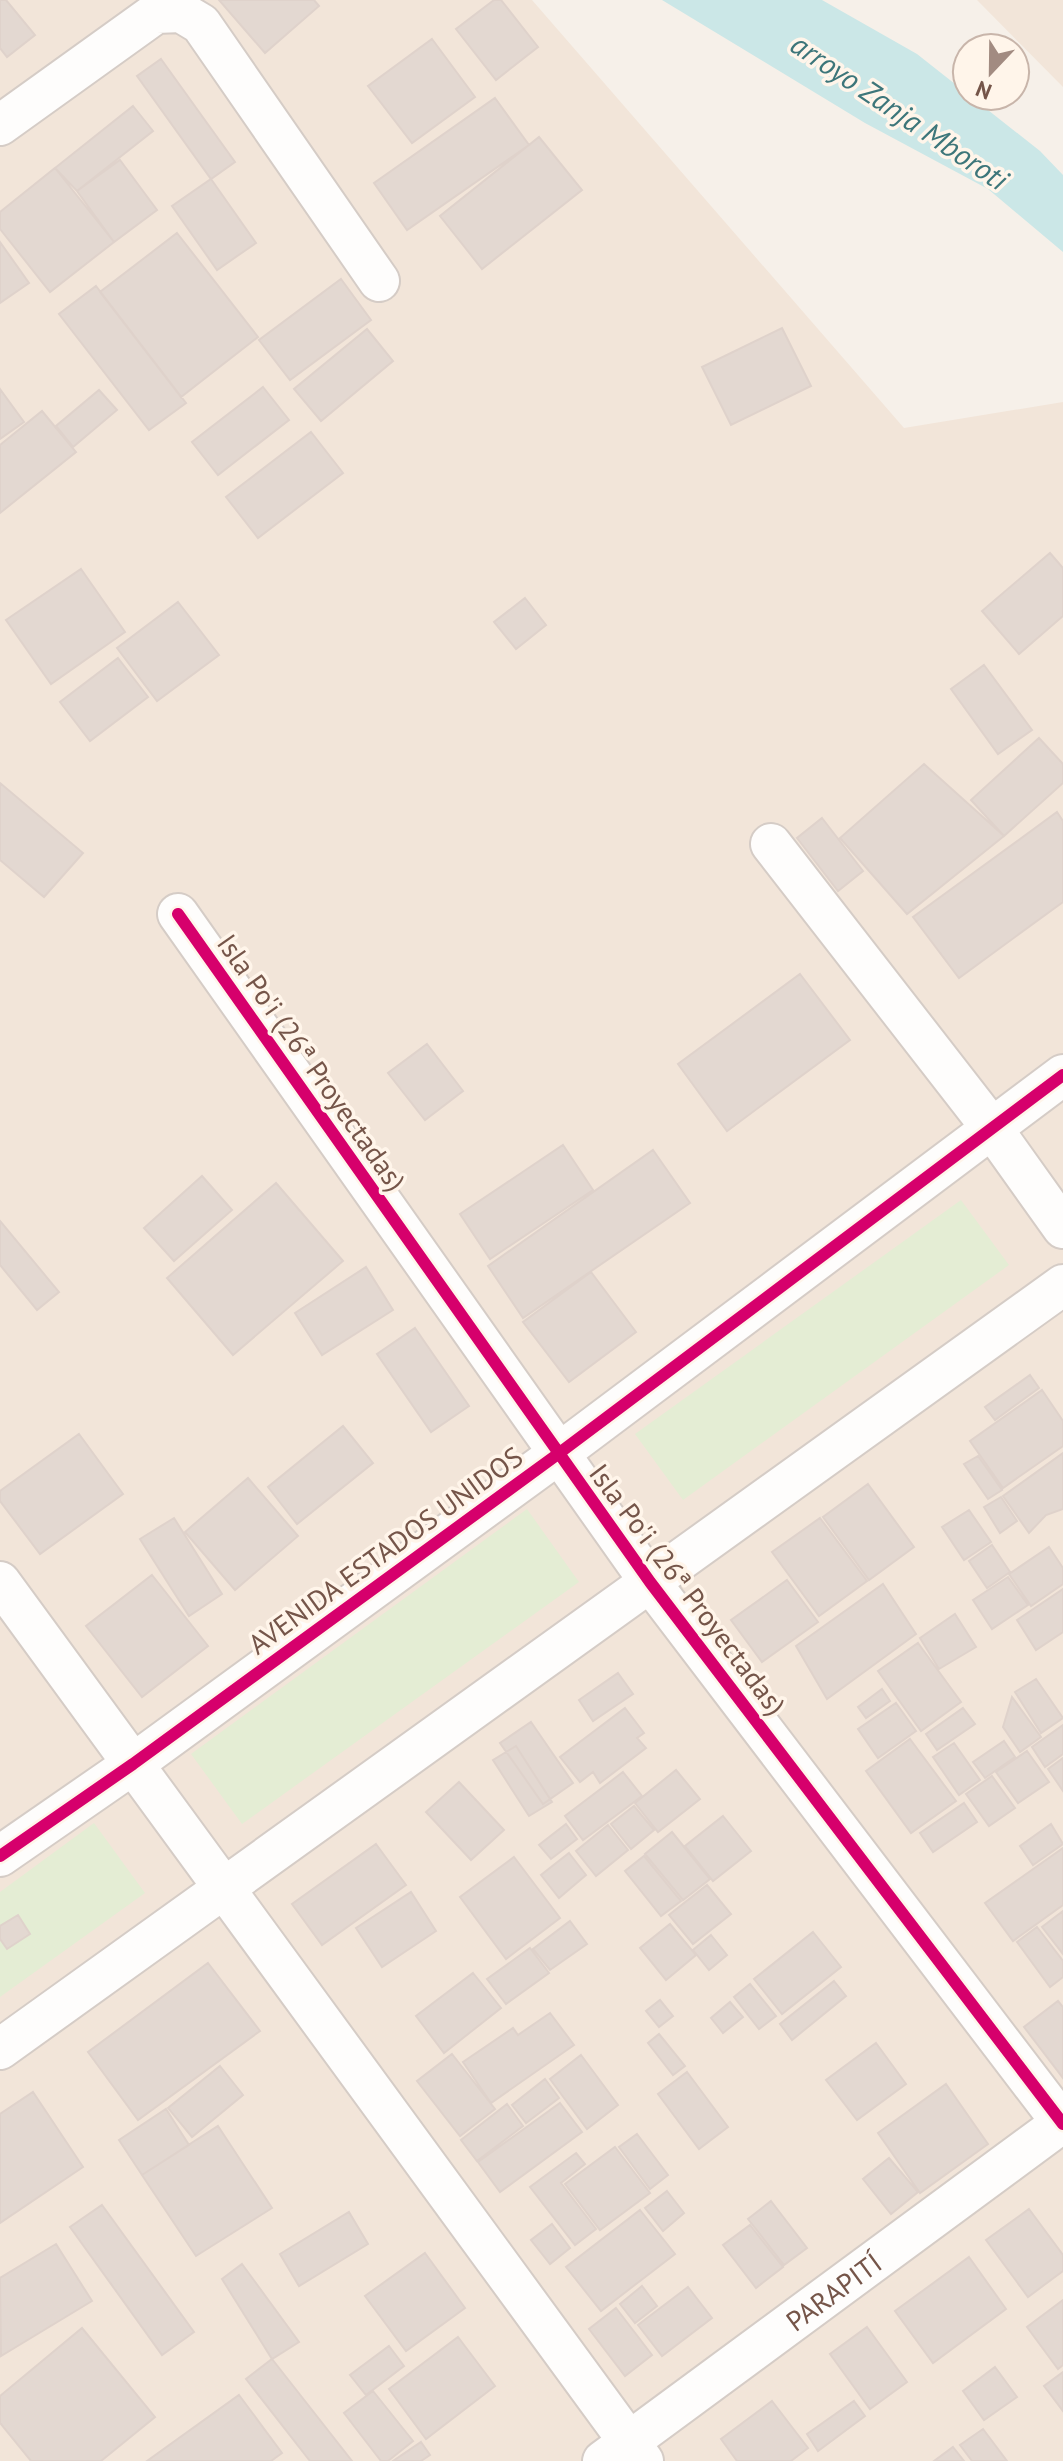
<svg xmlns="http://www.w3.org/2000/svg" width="1063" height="2461" viewBox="0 0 1063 2461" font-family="'PT Sans',sans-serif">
<rect width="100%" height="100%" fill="#f6f0e9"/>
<path fill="#f2e5d9" d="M0,0H532L904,428L1063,402V2461H0Z
M977,0H1063V87Z"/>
<path fill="#e4edd4" d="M961,1200L1009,1265L683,1500L635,1434Z
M527,1509L579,1582L242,1824L191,1754Z
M94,1823L145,1893L0,1997V1892Z"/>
<path fill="#cbe7e7" d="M662,0H822L917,54L1040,151L1063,175V252L988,189L865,123Z"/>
<path fill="#e3d8d1" stroke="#dfd2cb" stroke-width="2" d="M0,0H6L35,35L7,57L0,48Z
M219,0H314L319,6L265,53Z
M494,0H501L538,47L496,80L456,29Z
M432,39L475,97L412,143L368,86Z
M161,59L235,162L211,179L137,76Z
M495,98L529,145L407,230L374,183Z
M133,106L153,131L77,191L55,168Z
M539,137L582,190L482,269L440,216Z
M120,160L157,210L114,242L77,191Z
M55,168L114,242L50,292L0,229V212Z
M211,179L256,243L217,270L172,206Z
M177,233L258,337L181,397L100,292Z
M0,242L29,283L0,303Z
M341,279L371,320L290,380L259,340Z
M96,286L186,403L149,430L59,314Z
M782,328L811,386L731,425L702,367Z
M367,329L393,361L321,421L294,389Z
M263,387L289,420L218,475L192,442Z
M0,389L24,422L0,439Z
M99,390L117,410L73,447L56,426Z
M42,411L76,452L0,513V445Z
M311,432L343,473L258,538L226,497Z
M1050,553L1063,568V616L1019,654L982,611Z
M81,569L125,632L51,684L6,620Z
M525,598L546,625L516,649L494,622Z
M178,602L219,655L157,701L117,648Z
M118,658L148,697L90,741L60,702Z
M984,665L1032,730L998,754L951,689Z
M1039,738L1063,764V783L1004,836L971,800Z
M924,764L1004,836L907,914L840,838Z
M0,783L83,853L44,897L0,860Z
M1057,812L1063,821V902L959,978L913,917Z
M822,818L863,871L838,891L797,838Z
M800,974L850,1040L727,1131L678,1064Z
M427,1044L463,1091L425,1120L388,1073Z
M563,1145L593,1190L490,1259L460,1214Z
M653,1150L690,1203L523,1318L488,1266Z
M202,1176L232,1210L174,1261L144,1228Z
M276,1183L343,1261L233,1355L167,1278Z
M0,1221L59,1292L37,1310L0,1265Z
M366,1267L393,1310L322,1355L295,1313Z
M591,1272L636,1332L569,1382L523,1322Z
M415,1328L469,1406L431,1432L377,1354Z
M1030,1375L1039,1388L995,1420L985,1407Z
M1042,1390L1063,1421V1446L1003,1488L970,1441Z
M343,1426L373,1463L297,1524L268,1487Z
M79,1434L123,1494L40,1554L0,1501V1491Z
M1063,1453V1509L1046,1515L1029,1533L1003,1496Z
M978,1456L1002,1490L988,1499L964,1464Z
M248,1478L298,1536L235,1590L185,1532Z
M868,1484L914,1547L869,1580L823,1517Z
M1001,1497L1017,1521L1000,1533L984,1507Z
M969,1510L991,1542L964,1560L942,1527Z
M174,1518L222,1594L189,1616L140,1539Z
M820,1518L867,1581L819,1616L772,1552Z
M992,1545L1010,1572L987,1588L969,1561Z
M1049,1547L1063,1568V1584L1031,1606L1009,1574Z
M152,1575L208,1646L142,1697L86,1626Z
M1008,1577L1028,1605L992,1629L973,1600Z
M787,1580L818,1622L762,1662L731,1620Z
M883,1584L916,1634L827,1699L796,1646Z
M1063,1589V1632L1036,1650L1017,1620Z
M955,1614L976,1647L939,1669L920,1638Z
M918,1643L961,1702L921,1731L878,1671Z
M618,1673L633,1694L593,1721L579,1700Z
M1036,1679L1063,1718L1041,1733L1015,1692Z
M882,1689L890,1701L866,1718L858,1707Z
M1012,1697L1041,1737L1020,1752L1003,1727Z
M896,1703L916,1731L878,1758L858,1729Z
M625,1708L644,1733L637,1738L646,1748L600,1783L593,1772L580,1782L560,1757Z
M963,1708L975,1724L937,1750L926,1734Z
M531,1722L573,1783L543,1804L500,1743Z
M1063,1725V1754L1045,1767L1032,1747Z
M910,1739L956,1801L911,1833L866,1771Z
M1004,1741L1015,1757L985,1778L973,1762Z
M954,1743L980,1780L959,1795L933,1757Z
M516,1746L552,1802L529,1816L493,1760Z
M1027,1751L1049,1782L1018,1803L996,1772Z
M1063,1758V1791L1048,1769Z
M676,1770L700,1799L658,1832L635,1803Z
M623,1772L642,1796L583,1840L565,1816Z
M992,1776L1015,1808L989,1826L966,1794Z
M459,1782L504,1830L471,1860L426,1812Z
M964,1803L977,1822L933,1852L920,1833Z
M634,1806L654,1830L631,1849L611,1824Z
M723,1816L751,1851L713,1881L685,1846Z
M566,1824L577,1839L551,1859L539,1845Z
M1051,1824L1063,1844L1033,1865L1020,1846Z
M608,1825L628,1850L596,1876L576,1851Z
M672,1832L710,1879L683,1900L645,1854Z
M376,1844L406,1885L322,1945L292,1904Z
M1063,1848V1905L1013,1941L985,1903Z
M569,1853L586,1875L559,1898L541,1875Z
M644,1856L681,1901L661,1916L625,1871Z
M514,1857L560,1918L506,1959L460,1897Z
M707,1885L731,1914L693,1944L669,1915Z
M411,1892L436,1931L382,1967L356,1928Z
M1063,1911V1954L1042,1927Z
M18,1915L30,1934L7,1949L0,1939V1926Z
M570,1921L587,1944L550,1970L533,1949Z
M670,1924L696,1955L666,1980L640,1948Z
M1037,1927L1063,1961V1977L1050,1987L1017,1942Z
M813,1932L841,1967L782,2014L754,1979Z
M711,1935L727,1955L709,1970L693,1950Z
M530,1948L549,1973L506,2004L487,1979Z
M208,1963L260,2031L138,2120L88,2052Z
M473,1973L501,2008L444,2053L416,2016Z
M834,1981L846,1996L792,2040L780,2024Z
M750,1984L776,2016L759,2029L734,1997Z
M660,2000L673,2016L659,2027L646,2011Z
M1058,2001L1063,2007V2078L1024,2027Z
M730,2002L743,2017L723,2033L711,2018Z
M550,2013L574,2045L491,2103L463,2062L513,2028L518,2035Z
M659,2034L685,2066L673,2075L648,2043Z
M876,2043L906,2084L857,2120L826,2080Z
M452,2054L495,2109L460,2136L417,2081Z
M581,2055L618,2105L587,2129L550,2079Z
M220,2066L243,2095L192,2137L168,2108Z
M687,2072L728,2127L699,2149L658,2094Z
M545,2079L559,2098L526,2123L512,2105Z
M946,2084L988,2144L920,2193L878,2133Z
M33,2092L83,2167L0,2223V2114Z
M560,2103L582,2132L500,2192L478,2162Z
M507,2104L523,2126L477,2161L461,2140Z
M166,2109L189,2145L142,2175L119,2140Z
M218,2126L272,2208L196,2256L142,2175Z
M637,2134L668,2175L650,2189L619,2147Z
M615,2147L650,2193L600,2230L565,2184Z
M576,2153L585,2164L561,2183L596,2229L575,2245L530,2187Z
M889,2158L918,2192L891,2214L863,2179Z
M667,2191L684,2213L663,2231L645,2208Z
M771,2201L807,2248L784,2265L748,2219Z
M102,2205L194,2332L162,2355L70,2227Z
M1029,2209L1063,2255V2271L1028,2297L986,2240Z
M640,2210L675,2254L601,2311L566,2267Z
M349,2212L368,2244L299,2286L280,2254Z
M552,2224L570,2248L550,2264L531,2240Z
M750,2225L783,2267L756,2288L723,2245Z
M56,2244L92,2301L1,2356L0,2278Z
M425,2253L465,2308L406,2351L365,2296Z
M969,2257L1006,2309L933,2363L895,2311Z
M242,2264L299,2342L272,2359L222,2279Z
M642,2286L657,2306L635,2323L620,2304Z
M688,2287L712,2318L662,2356L638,2325Z
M1063,2300V2365L1058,2369L1027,2327Z
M616,2308L652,2355L625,2376L589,2329Z
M867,2327L907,2382L870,2409L830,2354Z
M82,2328L155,2417L101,2461H31L0,2423V2396Z
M458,2337L495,2386L426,2439L389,2389Z
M389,2346L404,2366L366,2395L350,2375Z
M272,2359L352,2461H310L246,2379Z
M995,2367L1017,2397L984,2420L963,2391Z
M1063,2372V2411L1044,2386Z
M373,2391L413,2441L388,2461H381L344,2413Z
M239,2395L282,2453L271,2461H147Z
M772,2401L808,2448L791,2461H737L721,2439Z
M854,2401L865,2416L818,2451L807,2434Z
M983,2429L1007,2461H972L960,2445Z
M421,2442L430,2455L421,2461H393Z
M953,2447L964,2461H934Z"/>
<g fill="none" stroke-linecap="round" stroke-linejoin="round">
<g stroke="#d5ccc6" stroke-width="44">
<g id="minor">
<path d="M0,125L156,13L181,12L201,24L379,281"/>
<path d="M771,844L991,1127L1063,1228"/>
<path d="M178,914L650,1582L1063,2124"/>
<path d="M0,1582L643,2461"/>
<path d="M0,1856L133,1764L558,1454L1063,1075"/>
<path d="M0,2049L1063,1285"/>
<path id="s1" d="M603,2461L1063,2122"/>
</g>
</g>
<use href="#minor" stroke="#fefdfc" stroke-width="40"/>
<g stroke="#fff5ea" stroke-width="17">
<path id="cycleway" d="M178,914L650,1582L1063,2124
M0,1856L133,1764L558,1454L1063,1075"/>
</g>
<use href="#cycleway" stroke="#d6006c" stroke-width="12"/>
</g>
<g text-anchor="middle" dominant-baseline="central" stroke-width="7" stroke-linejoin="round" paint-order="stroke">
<g font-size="28" fill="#755549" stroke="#fff5ea">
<text transform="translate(312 1062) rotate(55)">Isla Po'i (26ª Proyectadas)</text>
<text transform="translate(385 1550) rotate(-36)">AVENIDA ESTADOS UNIDOS</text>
<text transform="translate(688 1589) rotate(53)">Isla Po'i (26ª Proyectadas)</text>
<text stroke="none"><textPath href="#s1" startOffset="286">PARAPITÍ</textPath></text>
</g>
<g font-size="30" font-style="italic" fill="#3d767a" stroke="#fff5ea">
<text transform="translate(900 111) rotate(34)">arroyo Zanja Mboroti</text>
</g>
</g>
<g transform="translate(991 72) rotate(202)"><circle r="38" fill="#fff5ea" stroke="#c8b5aa" stroke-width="2"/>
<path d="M0-6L14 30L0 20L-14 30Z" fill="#a28b81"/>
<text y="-12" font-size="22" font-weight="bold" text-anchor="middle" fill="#755549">N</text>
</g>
</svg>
